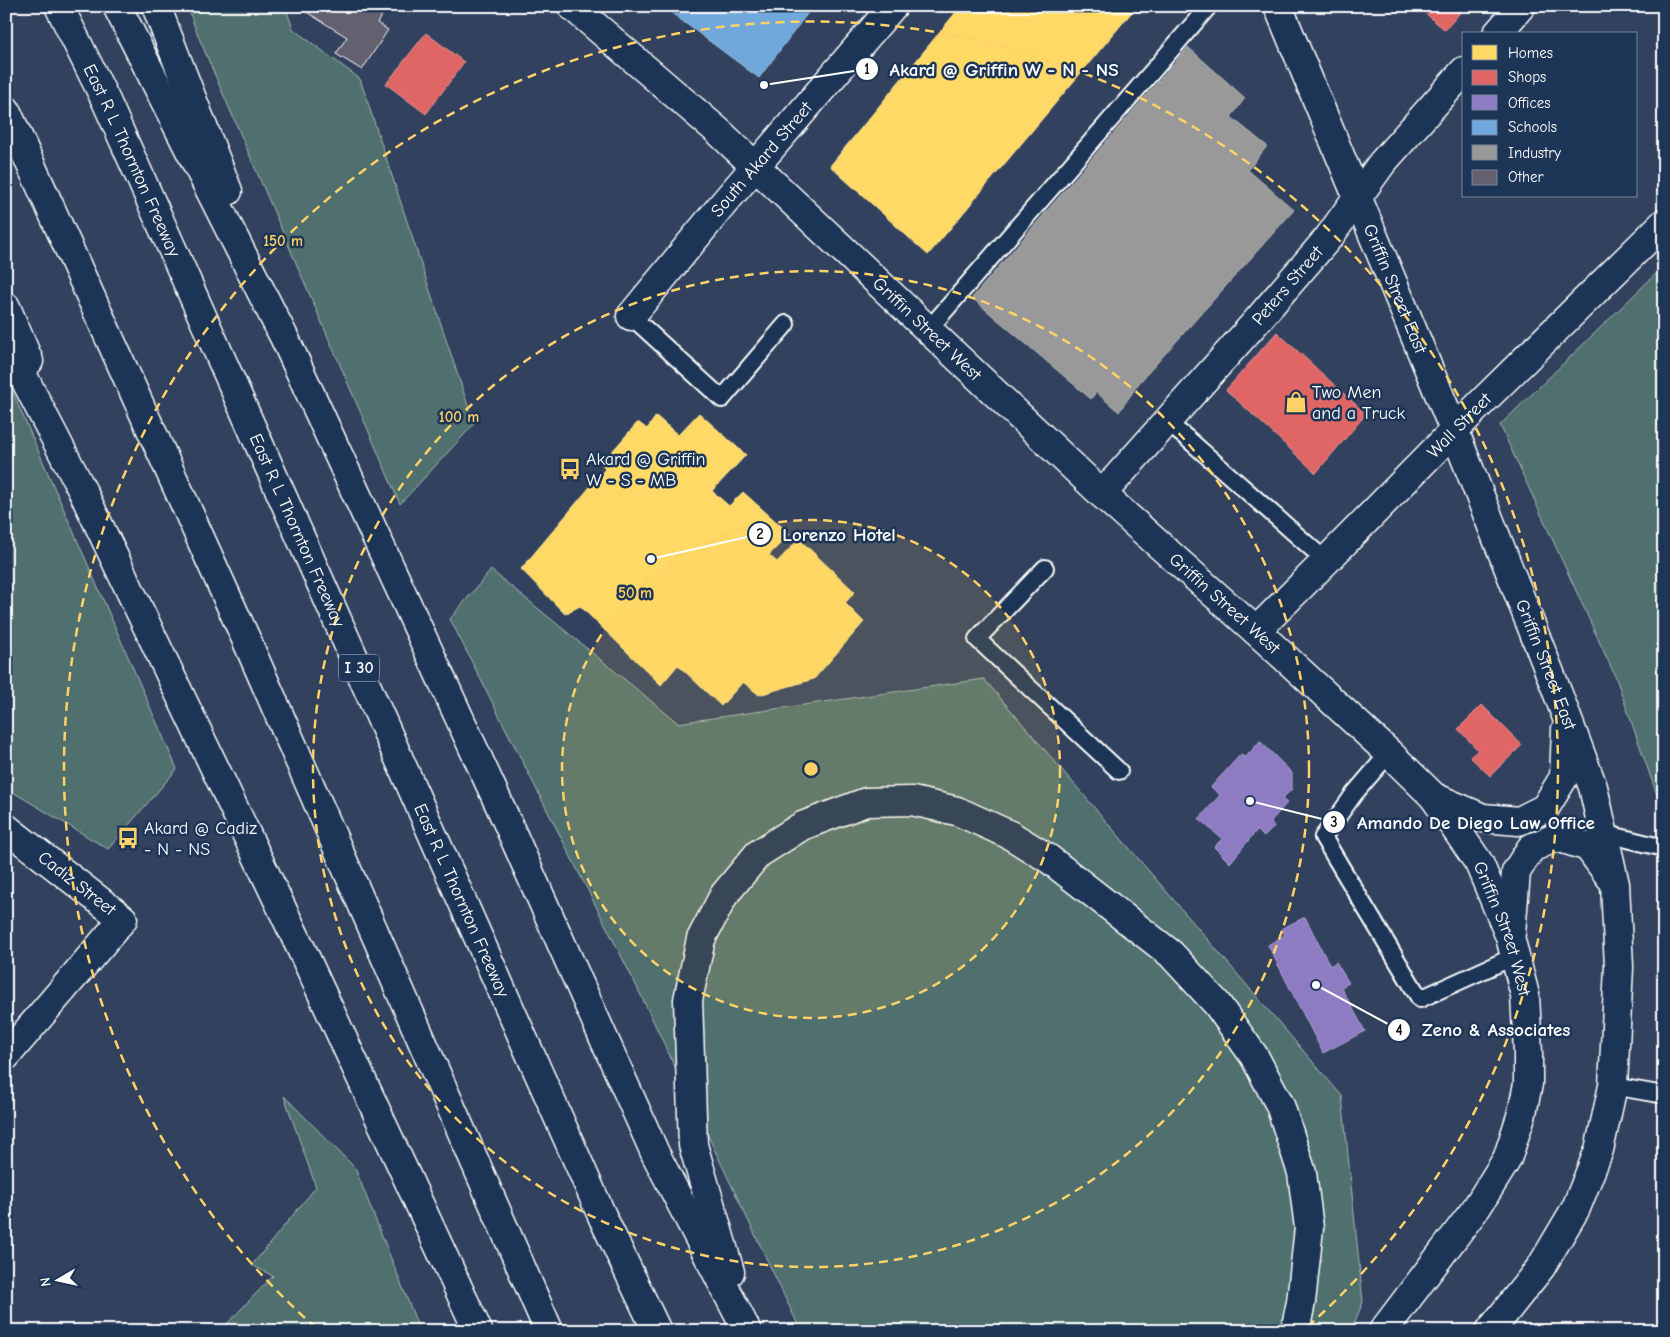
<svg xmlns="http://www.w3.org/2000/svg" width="1670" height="1337" viewBox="0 0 1670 1337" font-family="'Comic Neue',sans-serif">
<rect width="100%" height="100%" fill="#32425e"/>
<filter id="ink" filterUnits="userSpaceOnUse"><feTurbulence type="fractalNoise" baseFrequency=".02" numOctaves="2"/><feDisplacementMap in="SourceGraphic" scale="10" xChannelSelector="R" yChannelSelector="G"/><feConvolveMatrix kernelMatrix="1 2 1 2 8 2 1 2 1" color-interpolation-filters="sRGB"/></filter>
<g filter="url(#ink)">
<path fill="#506f6e" stroke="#a8b7b6" d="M187,6H285L293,29L360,79L474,424L400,504L199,38Z
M1664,266V815L1616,678L1500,425Z
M6,377L177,769L108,849L6,788Z
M491,570L678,723L984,679L1342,1096L1363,1302L1351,1331H801L636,985L450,619Z
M284,1096L355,1168L420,1331H220L273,1276L252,1265L316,1187Z"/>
<path fill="#ffd966" stroke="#ffe494" d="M961,6H1137L928,255L830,166Z
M699,413L746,455L712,491L729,506L743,492L790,534L769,555L777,562L799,539L855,592L845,603L864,622L814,679L759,695L743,682L721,706L678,665L661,685L580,606L565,614L521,569L605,469L601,464L638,422L647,429L656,416L678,435Z"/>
<path fill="#e06666" stroke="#e99494" d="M1417,6H1466L1445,30Z
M426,33L464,62L426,114L386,84Z
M1277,332L1366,414L1316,473L1226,390Z
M1482,705L1522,745L1490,776L1470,757L1478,750L1458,729Z"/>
<path fill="#8e7cc3" stroke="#b0a3d5" d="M1260,741L1292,773V789L1282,799L1287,803L1271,821L1274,827L1264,837L1257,830L1230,863L1214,847L1222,839L1199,819L1220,795L1211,787L1241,754L1245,758Z
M1305,917L1330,966L1336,962L1349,983L1341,987L1365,1031L1323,1053L1268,945L1285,935L1281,929Z"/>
<path fill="#6fa8dc" stroke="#9ac2e6" d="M662,6H813L759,78Z"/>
<path fill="#999" stroke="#b8b8b8" d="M1188,47L1245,98L1231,117L1267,146L1248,170L1294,210L1139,383L1119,412L1096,392L1091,399L972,298Z"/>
<path fill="#64606f" stroke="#fff" d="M301,6H388L377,23L388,30L362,70L336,54L347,37L300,8Z"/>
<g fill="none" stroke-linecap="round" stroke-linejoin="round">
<g stroke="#fff" stroke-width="20">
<path id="lane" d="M631,316L722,399L786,324
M928,330L1209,6
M1166,422L1188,439L1326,561
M1045,568L977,639L1119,771
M1389,753L1354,794L1323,837L1420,999L1515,956
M1603,833L1664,848
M1613,1086L1664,1095"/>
</g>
<g stroke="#fff" stroke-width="31">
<g id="street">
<path d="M1497,34L1521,6"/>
<path id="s1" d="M1102,494L1256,322L1329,237L1382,163L1464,71"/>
<path id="s2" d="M1256,631L1326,561L1485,399L1664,223"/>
</g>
</g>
<g stroke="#fff" stroke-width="31">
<g id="secondary">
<path id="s3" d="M572,6L719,132L1102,494L1256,631L1389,753L1434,797L1479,863L1510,937L1525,995L1528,1053V1084L1522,1113L1507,1159L1477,1207L1383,1331"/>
<path id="s4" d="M1278,6L1454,430L1555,686L1593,787L1615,884L1619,967L1613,1086L1599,1150L1576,1208L1541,1267L1490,1331"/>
<path id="s5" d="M631,316L723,204L893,6"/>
<path d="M1434,797L1483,818L1519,821L1545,808L1564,777L1566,729"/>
<path id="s6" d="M6,828L123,919L6,1056"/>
<path d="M1511,933L1516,872L1531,848L1557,837L1588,847L1610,877"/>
</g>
</g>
<g stroke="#fff" stroke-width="31">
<g id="highway">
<path id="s7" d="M59,6L106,101L175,255L603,1218L657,1331"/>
<path d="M117,6L286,341L499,804L655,1153L747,1331"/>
<path d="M156,6L228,191"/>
<path d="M6,110L246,639L549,1331"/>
<path d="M6,307L29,361"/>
<path d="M6,343L83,492L306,959L478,1331"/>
<path d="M730,1272L693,1145L688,1000L701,939L724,895L758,854L802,826L866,802L912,801L957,811L1010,835L1049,859L1171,954L1217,1004L1254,1056L1280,1105L1302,1173L1309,1228L1301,1302L1295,1331"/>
</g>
</g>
<use href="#lane" stroke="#1d3557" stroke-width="16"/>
<use href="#street" stroke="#1d3557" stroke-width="28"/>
<use href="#secondary" stroke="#1d3557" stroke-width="28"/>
<use href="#highway" stroke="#1d3557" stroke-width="28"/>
</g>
</g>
<circle cx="811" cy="769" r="249" fill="#ffd166" fill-opacity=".12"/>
<g fill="none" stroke="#ffd166" stroke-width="2.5" stroke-dasharray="9 6">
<circle cx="811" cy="769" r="249"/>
<circle cx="811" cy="769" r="498"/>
<path d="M316 1328A747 747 0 1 1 1306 1328"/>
</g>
<defs>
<g id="shop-bare" transform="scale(1.725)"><path d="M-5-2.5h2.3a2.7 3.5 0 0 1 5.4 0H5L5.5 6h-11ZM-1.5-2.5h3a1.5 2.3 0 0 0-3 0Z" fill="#ffd166" stroke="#1d3557" stroke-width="2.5" paint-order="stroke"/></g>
<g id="bus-bare" transform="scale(1.725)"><path d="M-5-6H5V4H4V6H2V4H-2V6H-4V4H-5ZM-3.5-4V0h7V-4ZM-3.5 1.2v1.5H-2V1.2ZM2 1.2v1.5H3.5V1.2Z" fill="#ffd166" stroke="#1d3557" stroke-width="2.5" paint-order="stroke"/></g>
</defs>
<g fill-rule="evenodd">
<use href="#shop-bare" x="1296" y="402"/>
<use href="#bus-bare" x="570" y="469"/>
<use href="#bus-bare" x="128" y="838"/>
</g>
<g text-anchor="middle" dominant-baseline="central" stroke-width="5" stroke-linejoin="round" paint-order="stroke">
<rect fill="#1d3557" stroke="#bbc2cd" stroke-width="1" x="339" y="654.5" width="40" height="27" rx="4"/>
<g font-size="16" font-weight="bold" fill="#fff">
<text x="359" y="668">I 30</text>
</g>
<g font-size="18" fill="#fff" stroke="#1d3557">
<text stroke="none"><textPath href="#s5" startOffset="204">South Akard Street</textPath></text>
<text stroke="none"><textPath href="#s7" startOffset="171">East R L Thornton Freeway</textPath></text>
<text stroke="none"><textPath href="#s1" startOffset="279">Peters Street</textPath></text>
<text stroke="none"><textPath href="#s4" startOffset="306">Griffin Street East</textPath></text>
<text stroke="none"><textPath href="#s3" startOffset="480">Griffin Street West</textPath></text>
<text stroke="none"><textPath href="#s2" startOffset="289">Wall Street</textPath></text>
<text stroke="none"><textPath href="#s7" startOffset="576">East R L Thornton Freeway</textPath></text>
<text stroke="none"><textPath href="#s3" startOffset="885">Griffin Street West</textPath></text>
<text stroke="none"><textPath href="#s4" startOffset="711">Griffin Street East</textPath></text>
<text stroke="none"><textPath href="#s6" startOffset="90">Cadiz Street</textPath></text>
<text stroke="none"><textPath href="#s7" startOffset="981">East R L Thornton Freeway</textPath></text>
<text stroke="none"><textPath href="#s3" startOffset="1320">Griffin Street West</textPath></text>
</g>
<g font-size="18" fill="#fff" stroke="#1d3557" text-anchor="start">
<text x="1312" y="392">Two Men<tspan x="1312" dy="21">and a Truck</tspan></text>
<text x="586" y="459">Akard @ Griffin<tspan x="586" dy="21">W - S - MB</tspan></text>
<text x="144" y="828">Akard @ Cadiz<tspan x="144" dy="21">- N - NS</tspan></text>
</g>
</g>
<circle cx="811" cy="769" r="8" fill="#ffd166" stroke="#1d3557" stroke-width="2.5"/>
<g font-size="15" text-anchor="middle" font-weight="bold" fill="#ffd166" stroke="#1d3557" stroke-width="5" stroke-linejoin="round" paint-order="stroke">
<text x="283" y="246">150 m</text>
<text x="459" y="422">100 m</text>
<text x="635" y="598">50 m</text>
</g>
<path fill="none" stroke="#fff" stroke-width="2" d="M764 85L867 69M651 559L760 534M1250 801L1334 822M1316 985L1399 1030"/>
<g fill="#fff" stroke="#1d3557" stroke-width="2">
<circle cx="764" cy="85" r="5"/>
<circle cx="651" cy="559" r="5"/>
<circle cx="1250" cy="801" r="5"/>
<circle cx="1316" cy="985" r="5"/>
<circle cx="867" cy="69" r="12"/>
<circle cx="760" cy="534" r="12"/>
<circle cx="1334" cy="822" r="12"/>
<circle cx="1399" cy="1030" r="12"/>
</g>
<g font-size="15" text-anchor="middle" font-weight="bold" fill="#111">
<text x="867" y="74">1</text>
<text x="760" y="539">2</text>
<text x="1334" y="827">3</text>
<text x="1399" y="1035">4</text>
</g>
<g font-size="19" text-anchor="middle" font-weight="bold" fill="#fff" stroke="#1d3557" stroke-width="5" stroke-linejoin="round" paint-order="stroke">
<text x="1004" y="76">Akard @ Griffin W - N - NS</text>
<text x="839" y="541">Lorenzo Hotel</text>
<text x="1476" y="829">Amando De Diego Law Office</text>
<text x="1496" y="1036">Zeno &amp; Associates</text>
</g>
<rect width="1670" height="1337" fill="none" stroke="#1d3557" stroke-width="25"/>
<rect x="12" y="12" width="1645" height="1312" fill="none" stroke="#fff" stroke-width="2" filter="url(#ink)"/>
<rect x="1462" y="32" width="175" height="165" fill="#1d3557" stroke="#77869a"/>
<rect x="1472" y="45" width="25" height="15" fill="#ffd966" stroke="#77869a"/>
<text x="1508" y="58" font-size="15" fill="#ffffff">Homes</text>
<rect x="1472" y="70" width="25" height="15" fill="#e06666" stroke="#77869a"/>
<text x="1508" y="82" font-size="15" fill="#ffffff">Shops</text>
<rect x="1472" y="95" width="25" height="15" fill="#8e7cc3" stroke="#77869a"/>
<text x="1508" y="108" font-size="15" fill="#ffffff">Offices</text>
<rect x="1472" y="120" width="25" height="15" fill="#6fa8dc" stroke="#77869a"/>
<text x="1508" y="132" font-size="15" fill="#ffffff">Schools</text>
<rect x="1472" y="145" width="25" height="15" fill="#999999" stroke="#77869a"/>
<text x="1508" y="158" font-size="15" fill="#ffffff">Industry</text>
<rect x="1472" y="170" width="25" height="15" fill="#64606f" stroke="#77869a"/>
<text x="1508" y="182" font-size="15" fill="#ffffff">Other</text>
<g transform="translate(58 1280) rotate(261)" stroke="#1d3557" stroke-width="4" paint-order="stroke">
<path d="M0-4L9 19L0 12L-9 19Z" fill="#ffffff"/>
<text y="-8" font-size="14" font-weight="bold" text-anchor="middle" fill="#ffffff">N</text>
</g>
</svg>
